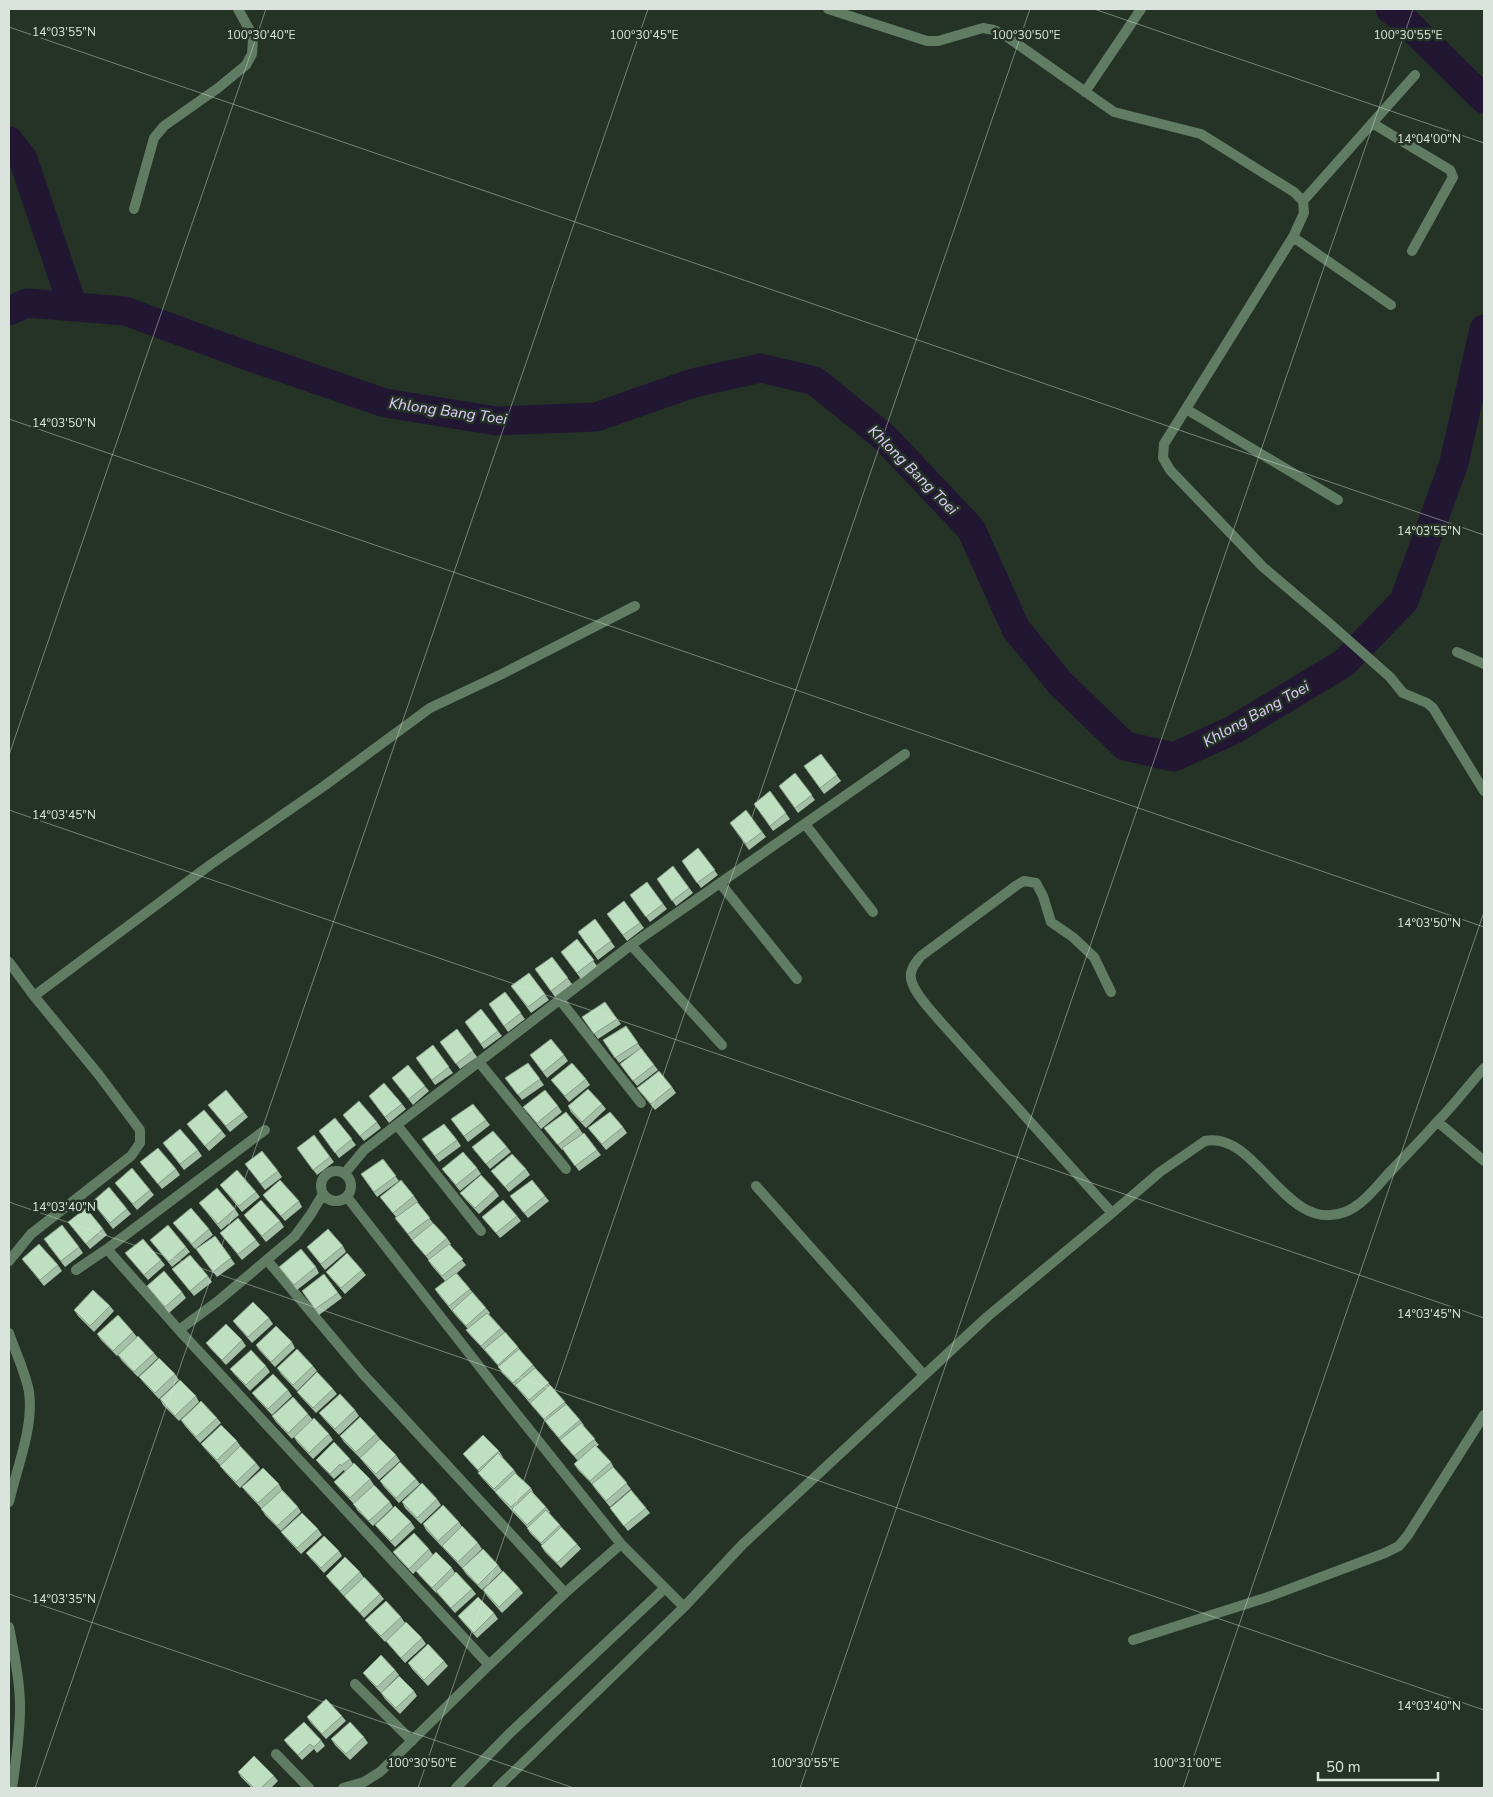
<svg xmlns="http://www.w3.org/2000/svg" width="1493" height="1797" viewBox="0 0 1493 1797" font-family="'Nunito Sans',sans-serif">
<rect width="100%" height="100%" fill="#253326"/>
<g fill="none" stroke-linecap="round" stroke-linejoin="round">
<path stroke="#221732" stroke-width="29" d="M1390,9L1400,16L1484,99
M9,141L23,159L73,307
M9,311L27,303L125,311L245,355L385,403L497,421L596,417L693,383L761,368L815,381L884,437L971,529L1016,629L1060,683L1125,746L1174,757L1233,730L1344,663L1404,601L1454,463L1484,329"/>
<path stroke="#607d63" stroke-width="10" d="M828,9L927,41H938L983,28L994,30L1003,34L1114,112L1201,134L1294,192L1303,201
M1415,75L1303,201L1304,213L1293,237L1164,444L1163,458L1170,470L1263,567L1329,623L1390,677L1403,693L1427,703L1433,708L1484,791
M1085,92L1141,9
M1372,123L1450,170L1453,177L1412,251
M134,209L154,138L164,126L218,88L246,65L252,54L253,40L249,29L238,9
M1293,237L1391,305
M1186,409L1338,500
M1457,652L1484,664
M805,824L873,912
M720,883L797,979
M631,945L722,1045
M9,962L34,996L99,1075L140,1130V1143L131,1156L31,1234L9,1261
M1111,992L1094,957L1074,938L1051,922L1043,896L1036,883L1024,881L1017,885L921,956C917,961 912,966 911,973C908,987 930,1009 939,1020L1112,1213
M34,996L210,865L324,786L430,708L502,674L635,606
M560,1000L641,1103
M479,1062L566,1169
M1438,1122L1484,1161
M397,1125L481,1231
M321 1186a15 15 0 1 1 30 0a15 15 0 1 1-30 0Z
M345,1173L364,1150L631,945L905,754
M756,1186L924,1375
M347,1197L504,1398L621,1544L684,1607
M107,1249L179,1330L218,1301L295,1236L311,1214L323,1194
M267,1260L363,1374L565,1593
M76,1270L107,1249L265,1130
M179,1330L489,1665L380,1772L364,1782L343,1788
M9,1333C15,1351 26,1374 29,1392C34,1427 17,1467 9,1502
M9,1627C14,1653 20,1681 20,1707C20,1735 16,1762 12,1788
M1133,1640L1268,1597L1385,1553L1399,1546L1408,1535L1484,1415
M489,1665L565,1593L621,1544
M355,1684L412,1741
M276,1754L309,1788
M456,1788L510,1733L665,1588
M497,1788L684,1607L742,1545L961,1341L987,1317L1112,1213L1160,1172L1205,1141C1257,1130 1285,1235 1345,1212C1363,1205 1377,1186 1390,1172C1406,1155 1422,1139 1437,1122C1454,1105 1468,1086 1484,1068"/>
</g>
<path fill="#a4c0a6" d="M821,754L841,781L824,794L804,766Z
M795,773L815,800L798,813L779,786Z
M770,791L790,819L773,831L754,804Z
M746,810L766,837L749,850L730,823Z
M698,848L718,875L701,888L682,861Z
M673,866L693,893L676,906L657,879Z
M647,882L667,909L650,922L630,895Z
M624,901L644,928L627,941L607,914Z
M595,919L615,947L598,960L578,932Z
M577,939L597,966L581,979L561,952Z
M552,957L572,984L555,997L535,969Z
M529,973L549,1000L531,1013L511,986Z
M505,992L525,1019L508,1032L489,1004Z
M605,1002L621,1024L598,1039L582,1017Z
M481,1009L502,1036L484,1049L465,1022Z
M626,1026L641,1048L658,1070L637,1086L620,1064L637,1051L619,1063L603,1040Z
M457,1029L477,1057L460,1069L440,1042Z
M433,1045L453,1073L435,1085L416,1058Z
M530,1055H564L568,1061L547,1078Z
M528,1063L544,1085L522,1100L505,1078Z
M392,1078L425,1086L429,1091L413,1105Z
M586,1079L590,1085L569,1102L551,1080Z
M672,1087L676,1093L655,1110L637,1088Z
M369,1096L402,1104L406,1109L389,1123Z
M602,1104L606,1109L586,1128L571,1112L568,1106Z
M208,1105L244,1112L248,1117L230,1132Z
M558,1106L562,1112L541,1129L523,1107Z
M343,1115L377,1122L381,1128L364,1141Z
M335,1118L356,1145L339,1158L319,1131Z
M451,1119L486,1120L490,1125L468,1142Z
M187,1124L222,1131L226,1136L209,1151Z
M623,1127L627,1133L606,1150L588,1128Z
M544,1128H579L583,1134L584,1133L601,1155L579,1171L563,1149L562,1150Z
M314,1135L334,1162L317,1175L297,1148Z
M422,1139L457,1140L461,1146L439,1162Z
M163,1143L198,1150L202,1156L184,1170Z
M472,1147H507L511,1152L490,1169Z
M383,1159L399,1181L377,1197L361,1174Z
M140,1162L176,1169L180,1175L162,1189Z
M245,1164L278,1171L282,1177L265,1190Z
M477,1168L481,1174L460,1191L442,1169Z
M526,1169L530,1175L509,1192L491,1171Z
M115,1183L150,1190L154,1195L137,1210Z
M220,1185L256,1192L260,1197L242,1212Z
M495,1190L499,1196L479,1214L464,1198L460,1193Z
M263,1195L299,1201L302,1207L285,1221Z
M414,1196L418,1202H417L433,1223L447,1238L451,1244L450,1245L466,1265L457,1273L474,1294L486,1308L490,1313L489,1314L518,1347L522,1353L533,1365L580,1420L584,1425L583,1426L599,1445L596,1447L611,1462L614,1468L631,1489L610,1507L596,1490L592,1484L578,1470L574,1464L578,1461L549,1427L545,1421L517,1388L502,1373L499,1367L485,1351L470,1335L466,1330L468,1329L456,1316L439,1295L435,1289L445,1281L432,1266L428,1260H429L416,1245L399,1223L395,1218L396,1217L380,1197Z
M510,1196H545L549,1201L528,1218Z
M92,1202L127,1209L131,1214L113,1229Z
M199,1203L235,1209L239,1215L221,1230Z
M244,1215L280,1221L284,1227L266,1242Z
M517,1216L521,1221L500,1238L482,1217Z
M68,1222L103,1229L107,1235L90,1249Z
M173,1223L209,1229L213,1235L195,1249Z
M220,1233L256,1240L260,1245L242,1260Z
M215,1236L235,1264L217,1277L196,1249Z
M150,1240L186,1247L190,1252L172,1267Z
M48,1245L79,1247L83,1253L65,1267Z
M343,1246L346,1252L325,1270L307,1247Z
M125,1253L161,1260L165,1265L148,1280Z
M22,1259L58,1265L62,1271L44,1286Z
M279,1267H316L319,1273L297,1290Z
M172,1269L208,1276L212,1282L194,1296Z
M362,1270L366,1275L345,1294L330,1277L326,1272Z
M324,1274L342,1298L319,1315L302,1291Z
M147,1286L182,1292L186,1298L169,1313Z
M110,1306L114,1311L94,1332L78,1316L74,1310Z
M269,1318L273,1324L252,1343L237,1326L233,1321Z
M133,1332L137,1337L154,1353L158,1358L138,1377L122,1361L118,1355L117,1356L101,1340L97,1334Z
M242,1340L246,1346L226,1365L210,1348L206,1343Z
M292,1342L295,1348L275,1367L259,1350L256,1345Z
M266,1366L270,1372L250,1391L234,1374L230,1369Z
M313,1366L317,1371L297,1391L281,1374L277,1368Z
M175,1374L179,1380L159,1399L143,1382L139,1377Z
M333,1389L337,1394L316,1413L301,1397L297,1392Z
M288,1390L292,1396L272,1415L256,1398L252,1393Z
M196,1396L199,1402L179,1421L163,1405L160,1399Z
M355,1410L359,1416L339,1435L323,1418L319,1413Z
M308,1414L312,1419L329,1434L333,1440L313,1459L297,1442L294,1437L292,1439L276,1422L272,1416Z
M217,1418L221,1423L200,1443L185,1426L181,1420Z
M376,1434L380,1439L396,1455L400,1461L379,1480L364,1463L360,1458L344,1442L340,1436Z
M237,1441L241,1447L256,1463L260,1468L240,1488L224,1471L220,1465L205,1449L201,1444Z
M499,1451L503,1457H502L514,1470L518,1476L531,1488L534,1494L546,1507L550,1512L549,1513L577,1544L581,1549L561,1568L545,1552L541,1546L542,1545L530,1533L527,1528V1527L499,1497L495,1492L482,1478L478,1473L479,1472L463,1454Z
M350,1459L353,1464L370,1479L374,1485L390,1502L393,1507L373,1526L357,1510L354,1504L338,1487L334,1482L345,1472L344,1470L334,1479L320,1465L316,1460Z
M416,1479L420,1484L399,1503L384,1487L380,1481Z
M279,1484L282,1490L298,1507L301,1512L281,1531L265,1515L262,1509L246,1492L242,1487Z
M437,1499L441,1505L421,1524L405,1508L402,1502Z
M610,1508H646L650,1513L628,1531Z
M411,1522L415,1528L395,1547L379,1530L375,1525Z
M459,1522L462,1527L478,1543L482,1549L462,1568L426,1530L423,1524Z
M318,1529L322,1535L301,1554L285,1537L281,1532Z
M429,1549L433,1555L452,1568L455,1573L472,1589L476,1594L455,1613L436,1592V1593L420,1576L416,1571L413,1574L397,1557L393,1552Z
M339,1551L342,1556L324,1573L310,1558L306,1553Z
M498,1565L502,1571L482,1590L466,1574L462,1568Z
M360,1572L364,1578L380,1594L384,1599L364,1618L330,1581L326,1576Z
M519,1588L523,1593L502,1613L487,1596L483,1590Z
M494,1613L498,1619L477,1638L462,1621L458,1616Z
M401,1617L405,1623L422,1638L426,1644L405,1663L390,1646L386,1641L385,1642L369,1625L365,1620Z
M444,1661L448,1666L428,1686L412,1669L408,1663Z
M395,1670L399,1675L381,1693L367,1678L363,1673Z
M414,1691L417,1696L400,1714L385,1699L381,1693Z
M342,1716L346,1721L326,1739L311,1723L307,1717Z
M364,1737L368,1743L350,1760L335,1745L331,1739Z
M284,1740H321L325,1746L317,1753L314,1749L302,1760L288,1745Z
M238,1772L274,1776L278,1781L271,1788H252L241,1777Z"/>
<path fill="#bfdfc1" stroke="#869c87" d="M821,754L837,775L820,788L804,766Z
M795,773L812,795L795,808L779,786Z
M770,791L786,813L770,826L754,804Z
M746,810L762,832L746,844L730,823Z
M698,848L715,870L697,883L682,861Z
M673,866L689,888L672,901L657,879Z
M647,882L663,904L646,917L630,895Z
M624,901L640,923L623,935L607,914Z
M595,919L611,941L594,954L578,932Z
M577,939L594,960L577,973L561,952Z
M552,957L568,978L551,991L535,969Z
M529,973L545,994L528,1007L511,986Z
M505,992L521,1013L504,1026L489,1004Z
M605,1002L617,1019L594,1034L582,1017Z
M481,1009L498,1031L481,1044L465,1022Z
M626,1026L638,1043L615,1058L603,1040Z
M457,1029L473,1051L456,1064L440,1042Z
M551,1039L564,1055L543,1072L530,1055Z
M433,1045L449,1067L432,1080L416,1058Z
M641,1048L654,1065L633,1081L620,1064Z
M528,1063L540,1079L518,1095L505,1078Z
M572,1063L586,1079L565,1096L551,1080Z
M408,1065L425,1086L409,1099L392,1078Z
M659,1071L672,1087L651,1104L637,1088Z
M384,1083L402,1104L385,1117L369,1096Z
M588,1089L602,1104L582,1122L568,1106Z
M226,1090L244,1112L226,1126L208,1105Z
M545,1090L558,1106L537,1123L523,1107Z
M359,1101L377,1122L360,1136L343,1115Z
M473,1104L486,1120L464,1136L451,1119Z
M204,1110L222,1131L205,1146L187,1124Z
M566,1112L579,1128L558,1145L544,1128Z
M610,1112L623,1127L602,1144L588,1128Z
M335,1118L352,1139L335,1153L319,1131Z
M444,1124L457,1140L435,1156L422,1139Z
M180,1129L198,1150L180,1164L163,1143Z
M493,1131L507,1147L486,1164L472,1147Z
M584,1133L597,1150L575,1166L562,1148Z
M314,1135L330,1157L313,1170L297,1148Z
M158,1148L176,1169L158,1184L140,1162Z
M262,1151L278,1171L261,1184L245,1164Z
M463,1152L477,1168L456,1185L442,1169Z
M512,1154L526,1169L505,1187L491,1171Z
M383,1159L396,1176L374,1192L361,1174Z
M132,1168L150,1190L133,1204L115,1183Z
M237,1170L256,1192L239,1206L220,1185Z
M481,1175L495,1190L475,1208L460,1193Z
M280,1180L299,1201L281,1216L263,1195Z
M401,1180L414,1196L393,1213L380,1197Z
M532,1180L545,1196L524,1213L510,1196Z
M109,1187L127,1209L110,1223L92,1202Z
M217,1188L235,1209L218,1224L199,1203Z
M261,1200L280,1221L262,1236L244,1215Z
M503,1200L517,1216L496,1233L482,1217Z
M417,1202L430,1218L408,1234L395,1218Z
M86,1208L103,1229L86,1244L68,1222Z
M191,1208L209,1229L192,1244L173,1223Z
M238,1218L256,1240L238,1254L220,1233Z
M433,1223L447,1238L426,1256L412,1240Z
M62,1225L79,1247L61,1261L44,1239Z
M168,1225L186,1247L169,1262L150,1240Z
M328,1229L343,1246L321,1264L307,1247Z
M215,1236L231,1258L213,1272L196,1249Z
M143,1239L161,1260L144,1275L125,1253Z
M39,1244L58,1265L40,1280L22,1259Z
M449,1244L463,1259L442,1276L428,1260Z
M301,1249L316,1267L294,1285L279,1267Z
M347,1253L362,1270L341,1288L326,1272Z
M190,1255L208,1276L190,1291L172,1269Z
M164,1271L182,1292L165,1307L147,1286Z
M456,1273L470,1289L449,1306L435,1289Z
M324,1274L338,1293L315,1309L302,1291Z
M93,1290L110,1306L90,1326L74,1310Z
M472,1292L486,1308L466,1326L452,1310Z
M253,1302L269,1318L248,1337L233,1321Z
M487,1313L501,1328L481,1346L466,1330Z
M118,1315L133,1332L113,1351L97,1334Z
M226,1324L242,1340L222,1360L206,1343Z
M276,1326L292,1342L271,1362L256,1345Z
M505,1332L518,1347L498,1365L484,1349Z
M138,1336L154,1353L134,1372L118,1355Z
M297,1349L313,1366L293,1385L277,1368Z
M519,1349L533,1365L513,1383L498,1367Z
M251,1350L266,1366L246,1385L230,1369Z
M159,1358L175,1374L155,1393L139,1377Z
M535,1368L549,1383L529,1400L515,1385Z
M317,1372L333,1389L313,1408L297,1392Z
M273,1374L288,1390L268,1409L252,1393Z
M180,1380L196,1396L175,1416L160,1399Z
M550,1385L565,1402L544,1419L530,1403Z
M340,1394L355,1410L335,1429L319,1413Z
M293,1397L308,1414L288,1433L272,1416Z
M201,1401L217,1418L196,1437L181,1420Z
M566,1404L580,1420L559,1438L545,1421Z
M360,1417L376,1434L356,1452L340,1436Z
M314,1418L329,1434L309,1453L294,1437Z
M581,1423L595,1439L574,1456L560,1440Z
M221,1425L237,1441L217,1460L201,1444Z
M483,1435L499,1451L478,1470L463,1454Z
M380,1439L396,1455L376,1474L360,1458Z
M334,1442L350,1459L341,1466L340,1464L330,1474L316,1460Z
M595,1445L611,1462L590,1481L574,1464Z
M240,1446L256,1463L236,1482L220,1466Z
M498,1453L514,1470L494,1489L478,1473Z
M400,1462L416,1479L396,1498L380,1481Z
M354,1463L370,1479L350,1498L334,1482Z
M613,1467L627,1483L606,1501L592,1484Z
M263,1468L279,1484L258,1503L242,1487Z
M515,1473L531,1488L511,1507L495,1492Z
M422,1483L437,1499L417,1518L402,1502Z
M374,1485L390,1502L369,1521L353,1504Z
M282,1490L298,1507L277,1526L261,1509Z
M631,1490L646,1508L624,1526L610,1508Z
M531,1491L546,1507L527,1525L512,1509Z
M443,1505L459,1522L438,1541L423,1524Z
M395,1506L411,1522L391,1541L375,1525Z
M546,1510L560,1525L541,1543L527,1528Z
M302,1513L318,1529L297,1548L281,1532Z
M462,1526L478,1543L458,1562L442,1546Z
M561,1527L577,1544L557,1563L541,1546Z
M414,1533L429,1549L409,1569L393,1552Z
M324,1536L339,1551L321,1568L306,1553Z
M483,1549L498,1565L478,1585L462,1568Z
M436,1552L452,1568L432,1588L416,1571Z
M345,1557L360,1572L340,1591L326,1576Z
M503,1571L519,1588L499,1607L483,1590Z
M456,1572L472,1589L451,1608L436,1591Z
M364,1577L380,1594L360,1613L344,1596Z
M478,1597L494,1613L474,1633L458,1616Z
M386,1601L401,1617L381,1636L365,1620Z
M406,1622L422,1638L401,1658L386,1641Z
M428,1644L444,1661L424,1680L408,1663Z
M381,1655L395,1670L377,1687L363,1673Z
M399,1676L414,1691L396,1708L381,1693Z
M326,1699L342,1716L322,1734L307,1717Z
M304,1722L321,1740L314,1747L310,1744L298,1755L284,1740Z
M350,1722L364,1737L346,1754L331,1739Z
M254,1756L274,1776L261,1788H254L238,1772Z"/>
<path fill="none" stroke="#dbe4dc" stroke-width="1" stroke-opacity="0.45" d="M1094,9L1484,143M9,27L1484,535M9,419L1484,927M9,755L266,9M9,810L1484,1318M9,1202L1484,1710M9,1594L574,1788M35,1788L648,9M418,1788L1030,9M800,1788L1413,9M1183,1788L1484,912"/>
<g text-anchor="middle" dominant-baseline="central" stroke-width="5" stroke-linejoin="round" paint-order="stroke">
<g font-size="15" font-style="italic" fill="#e0cffe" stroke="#253326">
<text transform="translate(448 411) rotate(8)">Khlong Bang Toei</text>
<text transform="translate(913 470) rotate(45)">Khlong Bang Toei</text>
<text transform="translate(1256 714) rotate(-29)">Khlong Bang Toei</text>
</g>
</g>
<g font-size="12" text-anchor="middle" fill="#dbe4dc" stroke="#253326" stroke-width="5" stroke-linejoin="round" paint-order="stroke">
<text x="64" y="36">14°03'55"N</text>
<text x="261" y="39">100°30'40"E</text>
<text x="1026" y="39">100°30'50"E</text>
<text x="644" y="39">100°30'45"E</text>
<text x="1408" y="39">100°30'55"E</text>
<text x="1429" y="143">14°04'00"N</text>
<text x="64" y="427">14°03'50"N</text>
<text x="1429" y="535">14°03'55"N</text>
<text x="64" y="819">14°03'45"N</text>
<text x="1429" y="927">14°03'50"N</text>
<text x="64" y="1211">14°03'40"N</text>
<text x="1429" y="1318">14°03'45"N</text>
<text x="64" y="1603">14°03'35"N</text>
<text x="1429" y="1710">14°03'40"N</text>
<text x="422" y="1767">100°30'50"E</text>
<text x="805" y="1767">100°30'55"E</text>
<text x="1187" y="1767">100°31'00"E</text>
</g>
<rect width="1493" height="1797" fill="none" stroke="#dbe4dc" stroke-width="20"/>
<path d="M1318 1772v8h120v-8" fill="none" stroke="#dbe4dc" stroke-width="2.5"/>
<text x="1326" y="1772" font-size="15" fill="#dbe4dc" stroke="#253326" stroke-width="4" paint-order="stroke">50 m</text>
</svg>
